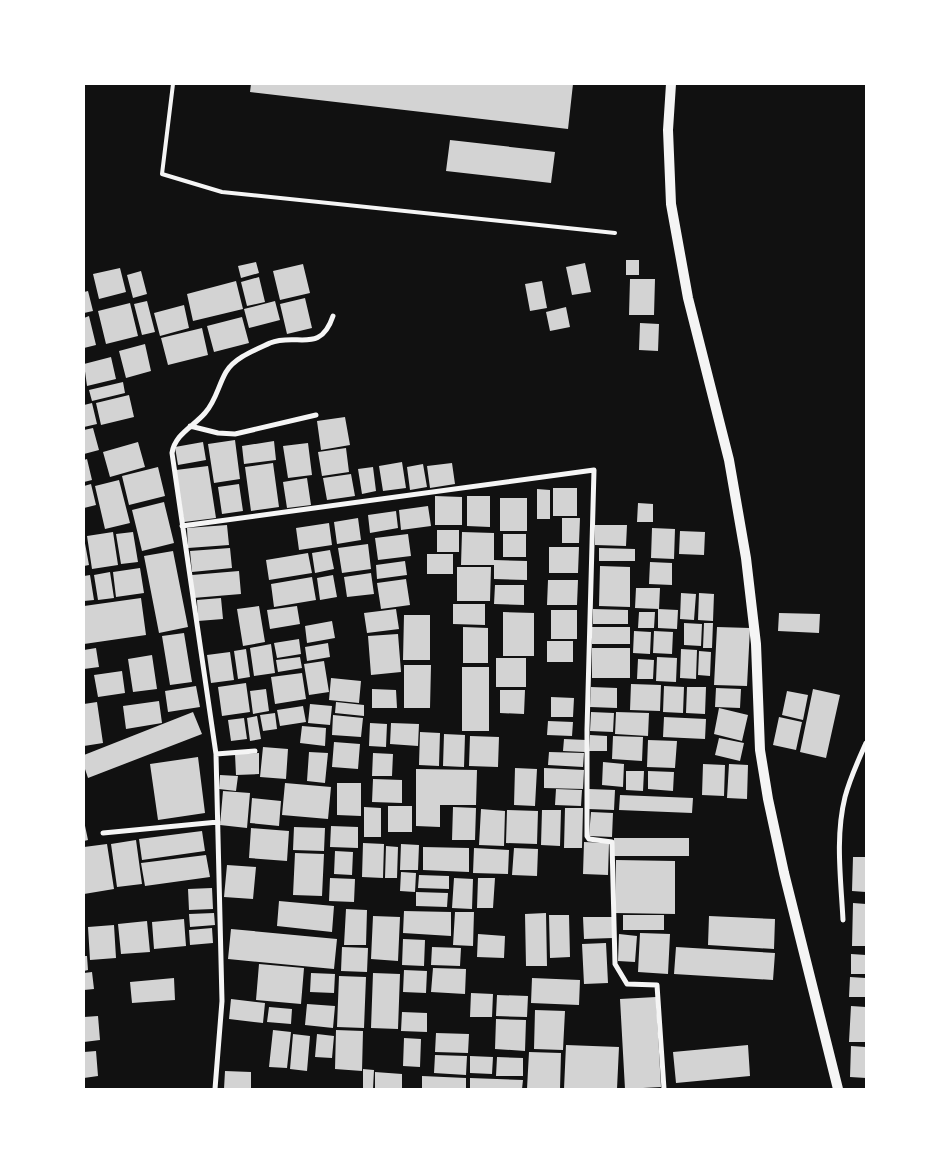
<svg xmlns="http://www.w3.org/2000/svg" width="950" height="1173" viewBox="0 0 950 1173" font-family="Karla,sans-serif">
<rect width="100%" height="100%" fill="#111"/>
<path fill="#d3d3d3" d="M251,84H573L568,129L250,92Z
M450,140L555,152L551,183L446,171Z
M626,260H639V275H626Z
M256,262L259,273L241,278L238,266Z
M585,263L591,292L572,295L566,267Z
M303,264L310,293L280,300L273,271Z
M120,268L126,292L99,299L93,274Z
M141,271L147,294L133,298L127,275Z
M259,277L265,302L247,306L241,282Z
M630,279H655L654,315H629Z
M236,281L243,309L193,321L187,294Z
M542,281L547,308L530,311L525,284Z
M88,291L93,311L84,313V292Z
M305,298L312,328L287,334L280,304Z
M147,301L155,332L142,335L134,304Z
M275,301L280,320L249,328L244,309Z
M130,303L138,336L106,344L98,311Z
M184,305L189,328L160,336L154,313Z
M566,307L570,327L550,331L546,312Z
M89,316L96,345L84,348V318Z
M242,317L249,343L214,352L207,326Z
M640,323L659,324L658,351L639,350Z
M202,328L208,355L168,365L161,338Z
M145,344L151,371L126,378L119,351Z
M111,357L116,379L87,386L84,364Z
M123,382L125,393L92,401L89,390Z
M129,395L134,417L101,425L96,403Z
M92,403L97,424L84,427V405Z
M345,417L350,445L321,450L317,421Z
M93,428L99,450L84,454V430Z
M235,440L240,479L214,483L208,444Z
M274,441L276,460L244,464L242,446Z
M138,442L145,467L110,477L103,452Z
M203,442L206,460L178,465L175,447Z
M308,443L312,475L288,478L283,446Z
M346,448L349,472L322,476L318,452Z
M87,459L92,480L84,482V460Z
M402,462L406,488L383,491L379,466Z
M273,463L279,507L251,511L245,467Z
M452,463L455,484L430,488L427,466Z
M423,464L427,487L410,490L407,467Z
M208,466L216,518L184,522L176,470Z
M158,467L165,496L129,505L122,476Z
M373,467L376,491L362,494L358,469Z
M351,474L355,496L327,500L323,478Z
M307,478L311,505L287,508L283,482Z
M119,480L130,523L105,529L95,486Z
M91,484L96,505L84,508V486Z
M239,484L243,511L222,514L218,487Z
M553,488H577V516H553Z
M537,489L550,490V519H537Z
M435,496L462,497V525H435Z
M467,496H490V527L467,526Z
M500,498H527V531H500Z
M164,502L174,543L142,551L132,510Z
M638,503L653,504V522H637Z
M428,506L431,526L401,530L399,510Z
M396,511L398,528L370,533L368,515Z
M358,518L361,540L337,544L334,522Z
M562,518H580L579,543H562Z
M329,523L332,545L299,550L296,528Z
M227,525L229,545L188,548L187,528Z
M595,525H627L626,546L595,545Z
M652,528L675,529L674,559L651,558Z
M437,530H459V552H437Z
M680,531L705,532L704,555L679,554Z
M113,532L118,565L92,569L87,536Z
M133,532L138,562L121,564L116,534Z
M462,532L494,533V560L527,561V580L494,579V565H461Z
M408,534L411,556L378,560L375,538Z
M503,534H526V557H503Z
M84,538L89,565L84,566Z
M368,544L371,569L342,573L338,548Z
M549,547H579L578,573H549Z
M230,548L232,568L192,572L190,551Z
M599,548L635,549V561H599Z
M330,550L334,569L315,573L312,553Z
M173,551L188,627L159,633L144,556Z
M308,553L312,573L269,580L266,560Z
M427,554H453V574H427Z
M405,561L407,575L377,579L376,565Z
M650,562L672,563V585L649,584Z
M600,566L630,567V607L599,606Z
M457,567H491L490,601H457Z
M140,568L144,593L116,597L113,572Z
M239,571L241,594L193,598L192,575Z
M110,572L114,598L98,600L94,575Z
M371,573L374,594L347,597L344,577Z
M90,575L94,600L84,601V576Z
M333,575L337,597L320,600L317,578Z
M312,577L316,600L274,607L271,584Z
M406,579L410,605L381,609L377,583Z
M548,580H578L577,605H547Z
M495,585H524V605L494,604Z
M636,588H660L659,609L635,608Z
M681,593L696,594L694,620L680,619Z
M699,593L714,594L713,621L698,620Z
M141,598L146,635L84,644V606Z
M221,598L223,619L198,621L197,600Z
M453,604H485V625L453,624Z
M259,606L265,642L243,646L237,609Z
M297,606L300,624L270,629L267,610Z
M396,609L399,629L367,633L364,613Z
M593,609L628,610V624H593Z
M658,609L678,610L677,629L658,628Z
M551,610H577V639H551Z
M503,612L534,613V656H503Z
M639,612H655L654,628H638Z
M779,613L820,614L819,633L778,631Z
M404,615H430V660H403Z
M332,621L335,638L307,643L305,626Z
M684,623L702,624L701,646L684,645Z
M704,623H713L712,648H703Z
M463,627L488,628V663H463Z
M592,627H630V644H592Z
M717,627L750,628L747,686L714,685Z
M634,631L651,632L650,654L633,653Z
M654,631L673,632L672,654L653,653Z
M184,633L192,682L170,685L162,636Z
M398,634L401,672L371,675L368,636Z
M299,639L301,654L277,658L274,643Z
M547,641H573V662H547Z
M328,643L330,657L307,661L305,647Z
M271,644L275,673L254,676L250,648Z
M96,648L99,667L84,669V650Z
M592,648H630V678H592Z
M246,649L250,677L238,679L234,651Z
M681,649L697,650L696,679L680,678Z
M699,651L711,652L710,676L698,675Z
M230,652L234,680L211,683L207,655Z
M152,655L157,689L133,692L128,659Z
M300,657L302,668L278,672L276,660Z
M657,657L677,658L676,682L656,681Z
M496,658H526V687H496Z
M638,659L654,660L653,679H637Z
M324,661L329,692L309,695L304,664Z
M404,665H431L430,708H404Z
M462,667H489V731H462Z
M122,671L125,693L98,697L94,675Z
M302,673L306,699L275,704L271,677Z
M331,678L361,681L359,703L329,700Z
M246,683L250,712L222,716L218,687Z
M631,684L661,685L660,711L630,710Z
M196,686L200,707L168,712L165,691Z
M664,686L684,687L683,713L663,712Z
M591,687L617,688V708L590,707Z
M687,687H706L705,714L686,713Z
M716,688L741,689L740,708L715,707Z
M266,689L269,711L253,714L250,691Z
M372,689L396,690L397,708H372Z
M813,689L840,695L826,758L800,752Z
M500,690H525L524,714L500,713Z
M787,691L808,695L803,720L782,715Z
M551,697L574,698L573,717H551Z
M159,701L162,723L126,729L123,706Z
M97,702L103,743L84,746V704Z
M336,702L364,705V716L335,713Z
M310,704L332,706L330,725L308,723Z
M303,706L306,722L280,726L277,710Z
M719,708L748,715L742,741L714,734Z
M193,712L202,734L88,778L84,766V755Z
M591,712L614,713L613,732L590,731Z
M616,712L649,713L648,736L615,734Z
M275,713L277,729L263,731L260,715Z
M333,715L363,718L361,737L332,735Z
M257,716L261,739L250,741L247,718Z
M664,717L706,719L705,739L663,737Z
M779,717L802,722L796,750L773,745Z
M244,718L247,739L231,741L228,720Z
M548,721L573,722L572,736L547,735Z
M370,723L387,724L386,747L369,746Z
M391,723L419,724L418,746L390,744Z
M302,726L326,728L325,746L300,743Z
M420,732L440,733L439,766L419,765Z
M444,734L465,735L464,767L443,766Z
M590,735L607,736V751H589Z
M470,736L499,737L498,767L469,766Z
M613,736L643,737L642,761L612,759Z
M719,738L744,743L740,761L715,755Z
M564,739L586,740L585,752L563,751Z
M648,740L677,741L675,768L647,767Z
M334,742L360,744L358,769L332,767Z
M263,747L288,749L286,779L260,777Z
M309,752L328,753L325,783L307,781Z
M549,752L584,753L583,767L548,765Z
M259,753V774L236,775L235,754Z
M373,753L393,754L392,776H372Z
M198,757L205,813L158,820L150,764Z
M603,762L624,764L623,787L602,785Z
M703,764L725,765L724,796L702,795Z
M729,764L748,765L747,799L727,798Z
M515,768L537,769L535,806L514,805Z
M544,768L584,770L583,789L544,788Z
M416,769L477,770L476,805H440V827L416,826Z
M626,771H644L643,791L626,790Z
M648,771L674,772L673,791L648,789Z
M220,775L238,776L236,791L219,789Z
M373,779L402,780V803L372,802Z
M285,783L331,787L328,819L282,815Z
M337,783H361V816L337,815Z
M556,789L582,790L581,806L555,805Z
M589,789L615,790L614,810L588,809Z
M223,791L250,793L247,828L220,825Z
M620,795L693,798L692,813L619,810Z
M252,798L281,801L279,826L250,823Z
M388,806H412V832H388Z
M364,807L381,808V837H364Z
M453,807L476,808L475,840H452Z
M565,808H583L582,848H564Z
M481,809L505,811L504,846L479,845Z
M507,810L538,811L537,844L506,843Z
M542,810H561L560,846L541,845Z
M591,812L613,813L612,837L589,836Z
M84,821L88,840L84,841Z
M331,826L358,827V848L330,847Z
M294,827L325,828L324,851L293,850Z
M251,828L289,831L287,861L249,858Z
M202,831L205,851L142,860L139,839Z
M614,838H689V856H614Z
M136,840L142,884L117,887L111,844Z
M584,842L609,843L608,875L583,874Z
M363,843L384,844L383,878L362,877Z
M107,844L114,889L84,894V847Z
M401,844L419,845L418,870H400Z
M386,846L398,847L397,878H385Z
M423,847L469,848V872L423,870Z
M474,848L509,850L508,874L473,873Z
M514,848L538,849L537,876L512,875Z
M335,851L353,852L352,875L334,874Z
M295,853L324,854L322,896L293,895Z
M206,855L210,877L145,886L141,863Z
M853,857H866V892L852,891Z
M616,860L675,861V914L615,913Z
M227,865L256,867L253,899L224,897Z
M401,872L416,873L415,892L400,891Z
M419,875L449,876V889L418,888Z
M330,878L355,879L354,902L329,901Z
M454,878L473,879L472,909L452,908Z
M478,878H495L493,908H477Z
M212,888L213,909L189,910L188,889Z
M416,892L448,893L447,907L416,906Z
M279,901L334,906L332,932L277,926Z
M853,903L866,904V946H852Z
M346,909L367,910L366,945H344Z
M404,911L451,912V936L403,933Z
M455,912H474L473,946L453,945Z
M214,913L215,925L190,927L189,914Z
M546,913L547,966H526L525,914Z
M549,915H569L570,957L550,958Z
M623,915H664V930H623Z
M373,916L400,917L398,961L371,959Z
M709,916L775,919L774,949L708,945Z
M583,917H612L613,938L584,939Z
M184,919L186,946L154,949L152,922Z
M147,921L150,952L121,954L118,924Z
M114,925L116,958L90,960L88,927Z
M212,928L213,943L190,945L189,930Z
M231,929L337,939L334,969L228,959Z
M640,933L670,934L668,974L638,972Z
M478,934L505,936L504,958L477,957Z
M619,934L637,936L635,962L618,961Z
M403,939L425,940L424,966L402,965Z
M606,943L608,983L584,984L582,944Z
M342,947L368,948L367,972L341,971Z
M432,947L461,948L460,966L431,965Z
M676,947L775,953L773,980L674,974Z
M851,954L866,955V974H851Z
M84,956H87L88,970L84,971Z
M259,964L304,968L301,1004L256,1000Z
M433,968L466,969L465,994L431,992Z
M404,970L427,971L426,993L403,992Z
M92,972L94,989L84,990V973Z
M311,973L335,974L334,993L310,992Z
M373,973L400,974L398,1029L371,1028Z
M339,976L366,977L364,1028L337,1027Z
M850,977L866,978V997H849Z
M174,978L175,1000L132,1003L130,982Z
M532,978L580,980L579,1005L531,1003Z
M471,993L493,994L492,1017H470Z
M497,995L528,996L527,1017L496,1016Z
M656,997L661,1087L625,1089L620,999Z
M231,999L265,1003L263,1023L229,1019Z
M307,1004L335,1006L333,1028L305,1025Z
M851,1006L866,1007V1042H849Z
M269,1007L292,1009L291,1024L267,1022Z
M535,1010L565,1011L563,1050L534,1049Z
M402,1012L427,1013V1032L401,1031Z
M98,1016L100,1040L84,1042V1017Z
M496,1019L526,1020L525,1051L495,1049Z
M273,1030L291,1032L287,1068L269,1067Z
M336,1030L363,1031L362,1071L335,1069Z
M436,1033L469,1034L468,1053L435,1052Z
M293,1034L310,1036L307,1071L290,1069Z
M317,1034L334,1036L332,1058L315,1057Z
M404,1038L421,1039L420,1067L403,1066Z
M566,1045L619,1047L617,1089H564Z
M748,1045L750,1076L676,1083L673,1052Z
M851,1046L866,1047V1078L850,1077Z
M96,1051L98,1076L84,1078V1052Z
M529,1052L561,1053L560,1089H527Z
M435,1055L467,1056L466,1075L434,1073Z
M470,1056L493,1057L492,1074L470,1073Z
M497,1057L523,1058V1076H496Z
M363,1069L374,1070L373,1089H363Z
M225,1071L251,1072V1089H224Z
M375,1072L402,1074V1089H375Z
M422,1076L466,1078V1089H422Z
M470,1078L523,1080L522,1089H470Z"/>
<g fill="none" stroke-linecap="round" stroke-linejoin="round">
<path stroke="#f5f5f5" stroke-width="4" d="M173,84L162,174L222,192L615,233"/>
<path stroke="#f5f5f5" stroke-width="5" d="M190,426L218,433L235,434L316,415
M182,526L594,470L587,730V836L589,839L612,842L615,964L627,984L657,985L664,1089
M216,754L255,751
M103,833L218,822
M843,920C841,880 835,837 845,797C850,778 858,761 866,743
M215,1089L222,1001L216,754L172,453C175,434 193,427 205,413C216,401 218,386 226,372C234,358 255,350 270,343C297,332 320,355 333,316"/>
<path stroke="#f5f5f5" stroke-width="10" d="M671,84L668,130L671,204L688,298L729,460L746,558L756,644L760,750L768,799L784,873L838,1089"/>
</g>
<rect width="950" height="1173" fill="none" stroke="#ffffff" stroke-width="170"/>
</svg>
